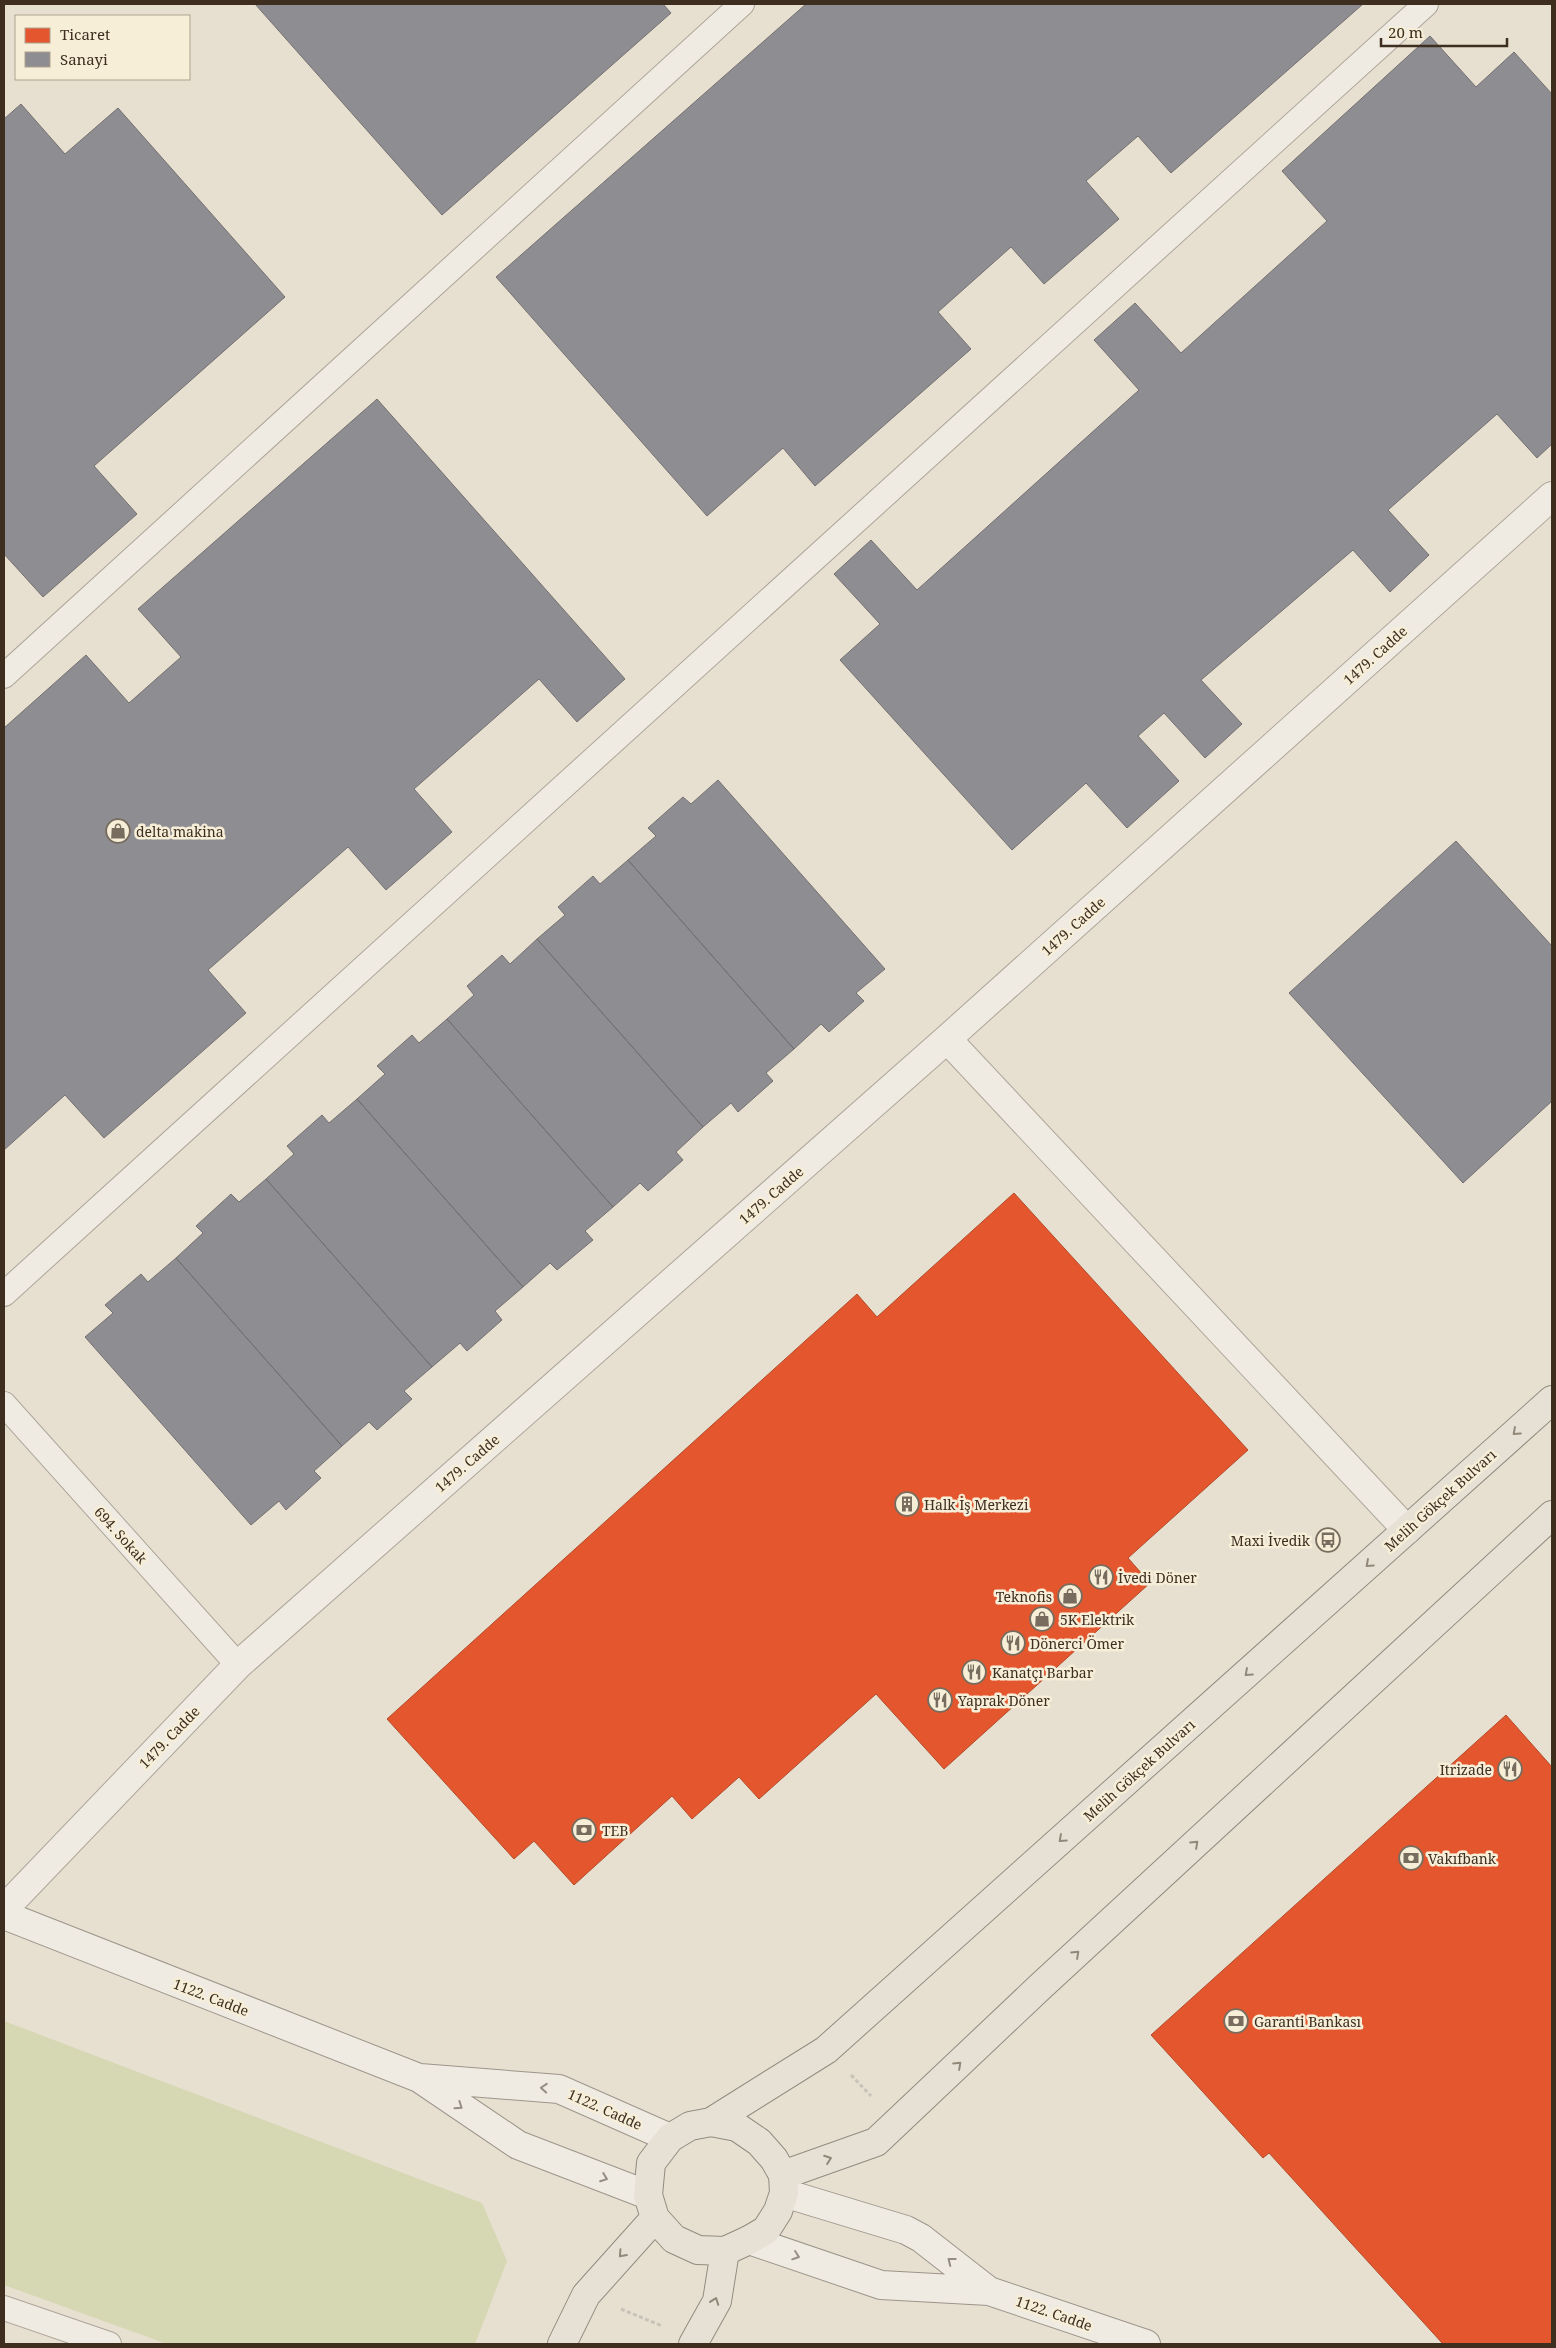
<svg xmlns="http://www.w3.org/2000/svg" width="1556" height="2348" viewBox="0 0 1556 2348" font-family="'Noto Serif',serif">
<rect width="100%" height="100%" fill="#e7e0d1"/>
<path fill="#d6d7b3" d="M4,2021L482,2203L507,2261L475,2344H167L4,2285Z"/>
<path fill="#e4572e" stroke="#b24b2a" d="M1014,1193L1248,1450L1128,1558L1150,1583L944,1769L876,1694L759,1799L739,1777L692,1819L672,1796L574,1885L534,1841L514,1859L387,1719L857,1294L877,1317Z
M1506,1715L1552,1767V2344H1443L1269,2153L1263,2158L1151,2035Z"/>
<path fill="#8d8d92" stroke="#757070" d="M255,4H663L671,13L442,215Z
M806,4H1363L1171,173L1138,136L1086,181L1119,219L1044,284L1011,247L938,312L971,349L815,486L783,448L707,516L496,277Z
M1430,36L1476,87L1514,52L1552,94V444L1537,458L1497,414L1388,510L1429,555L1390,592L1353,550L1201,680L1242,724L1205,758L1164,713L1138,736L1179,781L1127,828L1086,783L1012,850L840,660L880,624L834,574L871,540L917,590L1139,390L1094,340L1135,303L1181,353L1327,221L1282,171Z
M21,104L65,154L118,108L285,297L94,466L137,514L43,597L4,554V119Z
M377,399L625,679L577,722L539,679L414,789L452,832L386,890L348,847L208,970L246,1013L104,1138L65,1095L4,1150V728L86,655L129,703L181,657L138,609Z
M718,780L885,969L856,993L864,1001L829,1032L821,1024L794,1049L628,860L656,836L648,828L683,797L691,804Z
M1456,841L1552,946V1101L1463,1183L1289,993Z
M628,860L794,1049L766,1073L773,1081L738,1112L731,1103L703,1127L537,939L565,915L558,907L593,876L600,884Z
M537,939L703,1127L676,1152L683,1160L648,1191L640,1183L613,1207L447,1019L474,995L467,986L502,955L510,964Z
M447,1019L613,1207L585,1231L593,1240L557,1270L550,1263L523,1287L357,1099L385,1074L377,1066L412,1035L419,1043Z
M357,1099L523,1287L495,1311L502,1320L467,1351L460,1343L432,1367L266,1179L294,1154L287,1146L322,1115L329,1123Z
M266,1179L432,1367L404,1391L412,1399L377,1430L369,1422L342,1446L176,1258L203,1233L196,1226L231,1194L239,1202Z
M176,1258L342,1446L314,1471L321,1478L286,1510L279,1501L251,1525L85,1337L113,1313L105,1305L141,1274L148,1282Z"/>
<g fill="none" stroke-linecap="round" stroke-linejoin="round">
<g stroke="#ada599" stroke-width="26">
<path id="lane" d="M4,676L742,4
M4,1294L1426,4
M4,1404L238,1665
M4,2308L109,2344"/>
</g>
<g stroke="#ada599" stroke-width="30">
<path id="street" d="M947,1039L1407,1530
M4,1909L238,1665L947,1039L1552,496"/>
</g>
<g stroke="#9c958a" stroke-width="30">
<path id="secondary" d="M4,1915L419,2078L518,2145L648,2195
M420,2078L559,2089L670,2138
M784,2193L906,2230L921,2238L989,2291
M749,2240L881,2285L989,2291L1146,2344"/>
</g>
<g stroke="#928b80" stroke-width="30">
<path id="primary" d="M711,2122L826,2050L1552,1400
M711,2122L737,2127L759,2142L774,2159L783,2175L784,2193L778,2211L766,2230L749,2240L725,2251L698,2250L674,2239L655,2218L648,2195L651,2163L670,2138L690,2126Z
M783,2175L876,2142L1041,1986L1552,1515
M562,2344L586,2295L655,2218
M693,2344L717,2301L725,2251"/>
</g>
<path stroke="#c8c2b9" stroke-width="3" stroke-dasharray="4 2.5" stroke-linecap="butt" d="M851,2075L871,2096
M621,2309L662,2326"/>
<use href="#lane" stroke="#efebe3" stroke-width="24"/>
<use href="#street" stroke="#efebe3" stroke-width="28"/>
<use href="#secondary" stroke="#efebe3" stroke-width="28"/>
<use href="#primary" stroke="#e6e1d4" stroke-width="28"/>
</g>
<defs><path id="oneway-chevron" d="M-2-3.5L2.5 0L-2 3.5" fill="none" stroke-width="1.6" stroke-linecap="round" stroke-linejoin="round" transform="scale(1.25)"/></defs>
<g stroke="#92887a">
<use href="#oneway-chevron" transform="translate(1516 1432) rotate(138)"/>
<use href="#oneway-chevron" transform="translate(1369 1564) rotate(138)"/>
<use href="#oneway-chevron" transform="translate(1248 1673) rotate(138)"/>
<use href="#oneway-chevron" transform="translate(1062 1839) rotate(138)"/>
<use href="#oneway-chevron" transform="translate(1195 1844) rotate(-43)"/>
<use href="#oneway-chevron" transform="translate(1076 1954) rotate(-43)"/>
<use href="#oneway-chevron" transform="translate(958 2065) rotate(-43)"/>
<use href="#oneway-chevron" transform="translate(828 2159) rotate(-20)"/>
<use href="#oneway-chevron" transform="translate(622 2254) rotate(132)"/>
<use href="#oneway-chevron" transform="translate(715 2301) rotate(-70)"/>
</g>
<g stroke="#968c82">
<use href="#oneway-chevron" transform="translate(544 2088) rotate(-176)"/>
<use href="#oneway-chevron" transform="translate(459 2106) rotate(34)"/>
<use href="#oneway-chevron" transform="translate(604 2178) rotate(21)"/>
<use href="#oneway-chevron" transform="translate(796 2256) rotate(19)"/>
<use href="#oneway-chevron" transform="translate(951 2261) rotate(-142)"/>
</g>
<defs>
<g id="shop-ring" transform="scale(1.25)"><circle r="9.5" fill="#f7eed8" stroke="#786c5e" stroke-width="1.5"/><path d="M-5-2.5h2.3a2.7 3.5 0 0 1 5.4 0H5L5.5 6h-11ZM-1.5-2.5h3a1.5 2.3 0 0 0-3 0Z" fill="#786c5e"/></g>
<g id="building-ring" transform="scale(1.25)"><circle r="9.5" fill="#f7eed8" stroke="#786c5e" stroke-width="1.5"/><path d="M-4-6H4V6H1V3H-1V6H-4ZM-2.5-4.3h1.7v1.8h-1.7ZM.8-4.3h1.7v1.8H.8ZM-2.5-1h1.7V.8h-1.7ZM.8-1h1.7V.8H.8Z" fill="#786c5e"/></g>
<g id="bus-ring" transform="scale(1.25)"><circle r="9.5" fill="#f7eed8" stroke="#786c5e" stroke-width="1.5"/><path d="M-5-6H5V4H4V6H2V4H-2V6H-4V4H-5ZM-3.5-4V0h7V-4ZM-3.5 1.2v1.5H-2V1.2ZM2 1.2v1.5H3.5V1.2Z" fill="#786c5e"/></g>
<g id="restaurant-ring" transform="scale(1.25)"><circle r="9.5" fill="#f7eed8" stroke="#786c5e" stroke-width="1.5"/><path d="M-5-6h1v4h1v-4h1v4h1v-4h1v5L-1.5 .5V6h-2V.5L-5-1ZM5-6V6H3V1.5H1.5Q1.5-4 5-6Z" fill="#786c5e"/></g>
<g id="bank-ring" transform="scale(1.25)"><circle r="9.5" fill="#f7eed8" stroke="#786c5e" stroke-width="1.5"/><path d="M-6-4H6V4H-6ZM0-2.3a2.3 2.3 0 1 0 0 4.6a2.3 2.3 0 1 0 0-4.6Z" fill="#786c5e"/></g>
</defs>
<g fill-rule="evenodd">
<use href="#shop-ring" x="118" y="831"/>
<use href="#building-ring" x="907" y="1504"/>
<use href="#bus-ring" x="1328" y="1540"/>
<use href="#restaurant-ring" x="1101" y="1577"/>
<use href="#shop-ring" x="1070" y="1596"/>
<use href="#shop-ring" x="1042" y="1619"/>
<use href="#restaurant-ring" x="1013" y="1643"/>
<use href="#restaurant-ring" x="974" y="1672"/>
<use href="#restaurant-ring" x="940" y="1700"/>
<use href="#restaurant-ring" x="1510" y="1769"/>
<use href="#bank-ring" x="584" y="1830"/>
<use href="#bank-ring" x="1411" y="1858"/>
<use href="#bank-ring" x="1236" y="2021"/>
</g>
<g text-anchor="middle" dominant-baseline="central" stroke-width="5" stroke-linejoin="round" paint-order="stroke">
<g font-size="14" fill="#3d2e20" stroke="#f7eed8">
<text transform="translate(1375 655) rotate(-42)">1479. Cadde</text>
<text transform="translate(1073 926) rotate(-42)">1479. Cadde</text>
<text transform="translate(771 1195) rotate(-41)">1479. Cadde</text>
<text transform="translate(467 1463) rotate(-41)">1479. Cadde</text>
<text transform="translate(1440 1500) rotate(-42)">Melih Gökçek Bulvarı</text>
<text transform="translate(121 1535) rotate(48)">694. Sokak</text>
<text transform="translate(169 1737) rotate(-46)">1479. Cadde</text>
<text transform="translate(1139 1770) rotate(-42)">Melih Gökçek Bulvarı</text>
<text transform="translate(211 1997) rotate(21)">1122. Cadde</text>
<text transform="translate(605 2109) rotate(24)">1122. Cadde</text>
<text transform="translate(1054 2313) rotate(19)">1122. Cadde</text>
</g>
<g font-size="14" fill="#3d2e20" stroke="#f7eed8" text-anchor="start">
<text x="136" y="831">delta makina</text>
<text x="924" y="1504">Halk İş Merkezi</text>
<text x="1310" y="1540" text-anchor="end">Maxi İvedik</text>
<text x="1118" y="1577">İvedi Döner</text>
<text x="1052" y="1596" text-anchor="end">Teknofis</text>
<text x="1060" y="1619">5K Elektrik</text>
<text x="1030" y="1643">Dönerci Ömer</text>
<text x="992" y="1672">Kanatçı Barbar</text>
<text x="958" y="1700">Yaprak Döner</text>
<text x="1492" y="1769" text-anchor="end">Itrizade</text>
<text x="602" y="1830">TEB</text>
<text x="1428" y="1858">Vakıfbank</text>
<text x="1254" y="2021">Garanti Bankası</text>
</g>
</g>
<rect width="1556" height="2348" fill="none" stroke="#3d2e20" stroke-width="10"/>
<rect x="15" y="15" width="175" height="65" fill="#f7eed8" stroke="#ada18e"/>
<rect x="25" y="28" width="25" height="15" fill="#e4572e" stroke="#ada18e"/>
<text x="60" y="40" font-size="15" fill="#3d2e20">Ticaret</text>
<rect x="25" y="52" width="25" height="15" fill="#8d8d92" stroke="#ada18e"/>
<text x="60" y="65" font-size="15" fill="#3d2e20">Sanayi</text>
<path d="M1381 38v8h126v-8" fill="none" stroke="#3d2e20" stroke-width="2.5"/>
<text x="1388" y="38" font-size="15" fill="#3d2e20" stroke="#f7eed8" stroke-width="4" paint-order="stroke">20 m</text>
</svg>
